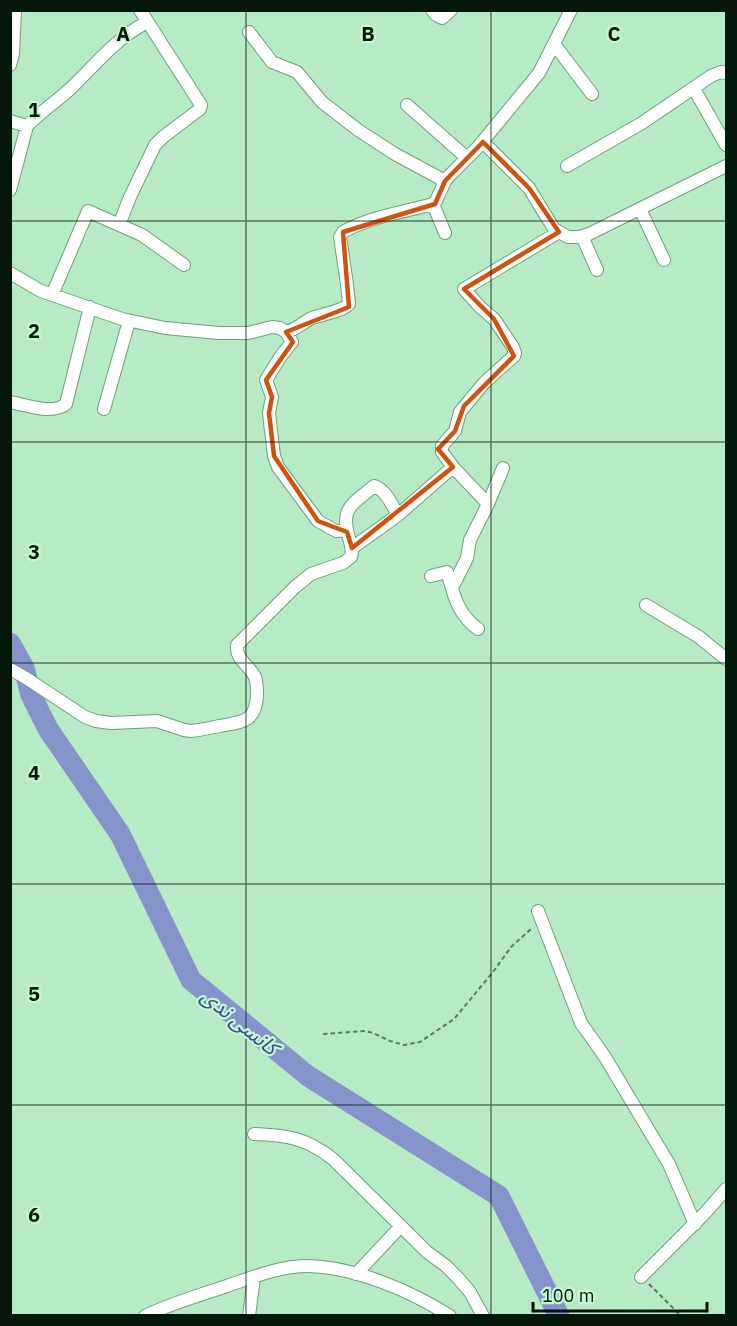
<svg xmlns="http://www.w3.org/2000/svg" width="737" height="1326" viewBox="0 0 737 1326" font-family="'IBM Plex Sans','Noto Sans Arabic',sans-serif">
<rect width="100%" height="100%" fill="#b6ebc6"/>
<g fill="none" stroke-linecap="round" stroke-linejoin="round">
<path stroke="#8793cb" stroke-width="21" d="M10,643L24,668L31,695L48,729L120,834L191,980L308,1076L499,1196L559,1316"/>
<g stroke="#6ea07f" stroke-width="14">
<path id="minor" d="M432,10L436,15L442,18L451,10
M249,32L272,62L297,72L322,102L358,130L395,154L445,181
M554,44L592,94
M10,65L13,54L15,10
M694,89L726,145
M407,105L467,158
M10,121L27,126
M483,142L529,188L554,229L568,237H580L589,234L726,166
M567,166L642,123L711,76L721,72L726,73
M10,190L27,126C40,112 56,102 70,89C96,64 114,40 147,22
M433,204L445,233
M640,209L664,260
M119,225L130,197L155,145L163,137L200,109L201,105L140,10
M582,236L597,270
M10,273L41,291L122,319L165,328L219,333H248L272,327L280,328L286,332C296,330 303,322 312,318C323,314 341,312 349,304L347,284L340,237L343,232C369,217 404,212 433,204L436,201L445,181L450,175L478,147L539,73L571,10
M52,295L88,211L142,235L184,265
M286,332L292,342L281,356L266,380L272,397L269,413L274,456L278,467L318,521L336,531L347,530
M10,402C26,405 53,415 66,404L90,307
M104,409L129,321
M453,467L488,504
M352,548L398,515L453,467L442,452V446L455,431L460,412L484,383L514,356L515,353L513,347L494,319L480,307L464,289L559,232
M431,576L447,572L452,588
M646,605L699,637L726,659
M478,629C464,619 456,604 452,588L467,558L470,540L488,504L503,468
M10,669L26,678L85,717L96,721L111,723L157,721L184,730L191,731C200,730 209,728 219,726C241,722 256,723 257,695C257,689 257,682 255,677C249,665 235,659 237,645L295,587L311,574L343,563L351,557C353,550 351,545 349,538C340,507 352,505 374,486C386,490 392,505 398,515
M538,911L581,1023L605,1057L669,1164L695,1224
M254,1134C287,1135 306,1138 333,1159L427,1252L446,1266L458,1278L470,1292L483,1316
M356,1274L401,1226
M641,1277L705,1213L726,1189
M145,1316C172,1303 200,1295 227,1286C253,1277 280,1266 308,1266C355,1267 411,1291 450,1316
M249,1316L254,1277"/>
</g>
<path stroke="#597c64" stroke-width="2" stroke-dasharray="4.5 3" stroke-linecap="butt" d="M323,1034L365,1031L373,1033L390,1041L404,1045L420,1042L454,1019L493,972L511,947L532,928
M649,1284L681,1316"/>
<use href="#minor" stroke="#fff" stroke-width="12"/>
</g>
<path fill="none" stroke="#d1520c" stroke-width="4.5" stroke-linejoin="round" d="M483,142L529,188L559,232L464,289L494,319L514,356L464,406L455,431L438,449L453,467L352,548L347,532L318,521L274,456L269,413L272,397L266,380L293,342L286,332L349,307L343,232L435,204L445,181Z"/>
<path fill="none" stroke="#04170b" stroke-width="1.5" stroke-opacity="0.55" d="M246,10V1316M491,10V1316M10,221H726M10,442H726M10,663H726M10,884H726M10,1105H726"/>
<g text-anchor="middle" dominant-baseline="central" stroke-width="4.5" stroke-linejoin="round" paint-order="stroke">
<g font-size="21" font-style="italic" fill="#3f498f" stroke="#c3f8d3">
<text transform="translate(240 1021) rotate(39)">کانسی ندی</text>
</g>
</g>
<g font-size="20" text-anchor="middle" font-weight="bold" fill="#04170b" stroke="#c3f8d3" stroke-width="4.5" stroke-linejoin="round" paint-order="stroke">
<text x="123" y="41">A</text>
<text x="368" y="41">B</text>
<text x="614" y="41">C</text>
<text x="34" y="117">1</text>
<text x="34" y="338">2</text>
<text x="34" y="559">3</text>
<text x="34" y="780">4</text>
<text x="34" y="1001">5</text>
<text x="34" y="1222">6</text>
</g>
<rect width="737" height="1326" fill="none" stroke="#04170b" stroke-width="24"/>
<path d="M533 1302v9h174v-9" fill="none" stroke="#04170b" stroke-width="3"/>
<text x="542" y="1302" font-size="18" fill="#04170b" stroke="#c3f8d3" stroke-width="4.5" paint-order="stroke">100 m</text>
</svg>
